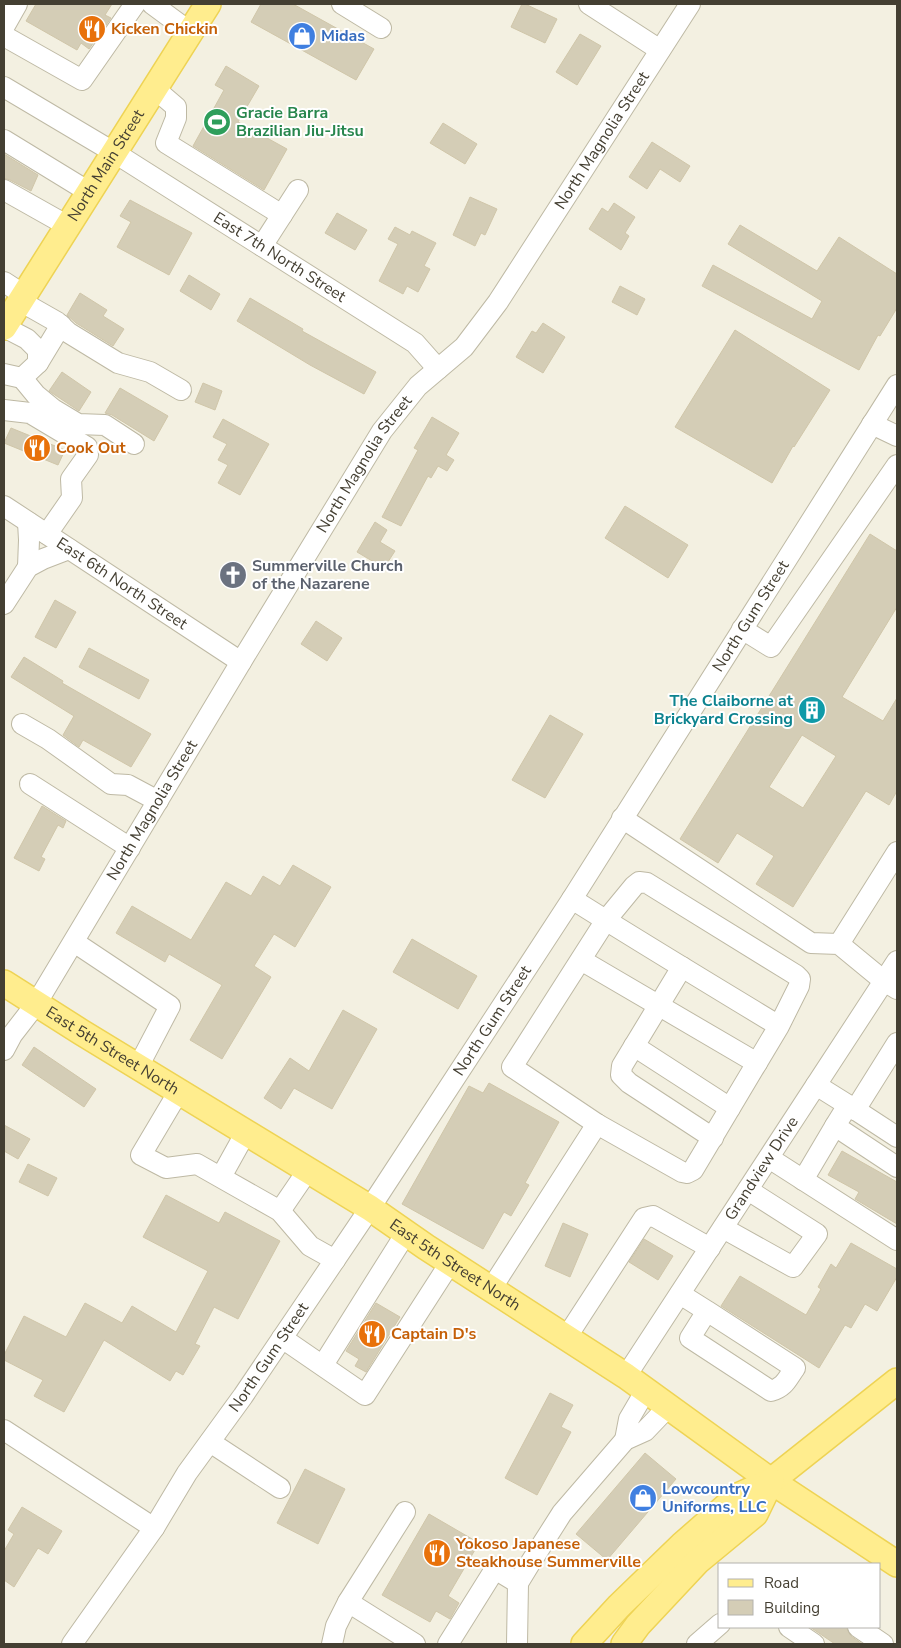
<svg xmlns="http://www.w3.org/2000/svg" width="901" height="1648" viewBox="0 0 901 1648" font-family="'Nunito Sans',sans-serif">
<rect width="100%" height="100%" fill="#f3f0e1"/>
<path fill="#d4cdb6" stroke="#d0c6a9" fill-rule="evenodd" d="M36,4H112L105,15L111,18L89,49L81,43L77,50L26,21Z
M261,4H293L374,49L356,80L251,22Z
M522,4H525L557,19L545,43L511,27Z
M580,34L601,46L577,85L556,72Z
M226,66L259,86L238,122L287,149L264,190L193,146L224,90L215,85Z
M443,123L477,144L465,164L430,143Z
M652,142L690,166L680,182L660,169L647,189L629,177Z
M4,154L38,175L31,191L10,180L4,178Z
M470,197L497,209L485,235L481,233L475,246L453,235Z
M130,200L192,233L169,275L117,247L131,222L120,216Z
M614,203L635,217L625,233L629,236L621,250L589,229L602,208L608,212Z
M337,213L367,230L355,250L325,233Z
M740,225L817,271L839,237L897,274V308L880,336L878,335L859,370L702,286L713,265L812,319L822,301L728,244Z
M395,227L410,235L412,231L436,243L424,266L430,269L418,292L407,286L403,294L379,281L398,244L388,239Z
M189,275L220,294L211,310L180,291Z
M620,286L645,299L637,315L612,302Z
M80,293L107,310L103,316L124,329L113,346L76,323L67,315Z
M250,298L303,329L302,331L376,372L364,394L310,365L237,321Z
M543,323L565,337L543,373L516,357L532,331L536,333Z
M735,330L830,390L794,447L793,446L772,483L675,427Z
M62,372L91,392L79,411L49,391Z
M203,383L222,391L215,410L195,402Z
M120,388L168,416L154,441L112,415L105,413Z
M432,417L459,433L446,455L454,460L447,471L438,466L431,478L428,476L401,526L382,517L418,450L414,448Z
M223,419L269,444L240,495L218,483L228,465L218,460L227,444L213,437Z
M11,428L65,450L58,465L4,443Z
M625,506L688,545L668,578L605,538Z
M375,522L387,530L380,542L395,551L384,568L357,552Z
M870,534L897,551V607L842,697L883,721L897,698V791L889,805L866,791L793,907L756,884L774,856L737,833L718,863L680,839ZM802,735L836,756L803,808L769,787Z
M55,600L76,612L56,648L35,637Z
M316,621L342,638L327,661L301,644Z
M89,648L149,680L139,699L79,667Z
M24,657L63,681L62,683L151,734L131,767L83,740L79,747L63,735L74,716L11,677Z
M550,715L583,734L545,798L512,780Z
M42,806L66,821L63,828L58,825L41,857L45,859L39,871L14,858Z
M293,865L331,887L295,947L274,934L254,966L271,977L222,1059L190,1040L222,985L169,954L165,962L116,933L132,906L191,940L226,882L251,896L263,876L280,886Z
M412,939L477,976L458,1009L393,972Z
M343,1010L377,1029L332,1109L294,1088L281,1109L264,1098L290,1058L309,1071Z
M34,1047L96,1089L84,1107L22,1065Z
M489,1083L559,1122L525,1183L529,1185L511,1216L504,1212L483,1249L402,1204L469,1086L483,1093Z
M4,1125L30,1139L18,1159L4,1151Z
M842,1151L897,1182V1224L855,1199L859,1192L828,1175Z
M28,1164L57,1178L48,1196L19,1182Z
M166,1195L219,1223L225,1212L280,1241L238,1319L214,1307L195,1344L200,1346L183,1375L176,1371L170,1381L104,1340L64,1412L34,1396L43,1380L4,1360V1355L24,1316L66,1337L85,1303L122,1323L132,1306L176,1332L208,1271L143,1237Z
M563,1223L588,1234L570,1277L545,1266Z
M644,1239L673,1256L658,1280L629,1262Z
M851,1243L897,1269V1277L877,1311L865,1304L851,1328L845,1325L819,1368L721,1306L740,1276L806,1315L821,1289L818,1287L831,1264L836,1268Z
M376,1303L400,1317L366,1372L355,1366L359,1359L346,1351Z
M550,1393L573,1405L561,1427L571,1432L537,1495L505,1478Z
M645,1453L676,1479L607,1560L576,1534Z
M305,1469L345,1489L318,1544L277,1523Z
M22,1507L62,1531L48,1554L38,1548L14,1587L4,1580V1551L14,1534L8,1530Z
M429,1514L479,1543L448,1596L459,1603L450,1619L436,1611L430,1622L382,1595Z
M810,1627H846L851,1636L862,1644H835Z"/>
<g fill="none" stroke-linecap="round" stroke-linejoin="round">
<g stroke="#beb9a4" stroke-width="22">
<g id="minor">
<path d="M152,4L190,32"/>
<path d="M342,4L381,28"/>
<path d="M589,4L660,50"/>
<path d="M4,27L17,4"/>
<path d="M4,36L82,80L135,4"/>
<path id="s1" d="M4,87L115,153L415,343L438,369"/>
<path d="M155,89L176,107V118L166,143L282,215"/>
<path d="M4,140L89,192"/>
<path d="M4,190L68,226"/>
<path d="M262,246L298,190"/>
<path d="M4,282L24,295"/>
<path d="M20,301L57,322L69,333L118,363L150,372L181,390"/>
<path d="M38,363L61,325"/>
<path d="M4,374L22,378L38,363V350L27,339L4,327"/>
<path d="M22,378L36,395L53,409L78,424L105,425L134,444"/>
<path d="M4,410L30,413L87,447L88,455L71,479L72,498L47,534"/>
<path d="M872,424L897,436"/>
<path id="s2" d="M4,506L241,662"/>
<path d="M28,522L29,540L28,567"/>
<path d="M4,604L28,567L43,559L69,549"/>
<path d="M742,629L771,647L897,465"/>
<path d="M22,724L48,739L111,784L128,785L158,801"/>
<path d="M30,784L130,848"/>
<path d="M622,818L811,943L839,944L884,981L897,989"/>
<path d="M572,899C640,942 710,984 779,1026L693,1170L687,1173L682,1172L597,1124L512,1067L606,920L634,886L639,882L647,883L796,975L800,979L799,986L779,1026"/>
<path d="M74,942L170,1006L138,1067"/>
<path d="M839,944L897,852"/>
<path d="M581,960L757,1063"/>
<path d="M682,967L622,1066L621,1075L629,1083L713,1138"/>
<path d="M634,1046L730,1108"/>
<path id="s3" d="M4,1050L12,1035L36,1004L241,662L382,431L418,386L464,347L498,302L690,4"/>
<path d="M816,1085L848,1105L835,1126L897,1167"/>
<path d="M179,1091L141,1155L166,1168L197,1164L280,1211L310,1246L335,1260"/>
<path d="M848,1105L897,1137"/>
<path d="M855,1110L897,1043"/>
<path d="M769,1158L897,1240"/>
<path d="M221,1177L246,1132"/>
<path d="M803,1180L835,1126"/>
<path d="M280,1211L308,1170"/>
<path d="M723,1228L793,1267L817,1234L748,1190"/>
<path d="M491,1289L597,1124"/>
<path d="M680,1294L707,1311L690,1338L771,1391C785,1387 787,1379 795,1368L707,1311"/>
<path d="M282,1338L365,1395L450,1263"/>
<path d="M566,1338L644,1218L653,1216L710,1248"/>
<path d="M323,1365L406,1233"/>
<path id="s4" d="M626,1376L897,961"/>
<path d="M4,1430L154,1528"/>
<path d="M625,1440L629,1419L646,1390"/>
<path d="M210,1442L280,1488"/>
<path d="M348,1602L405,1512"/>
<path d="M789,1627L814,1644"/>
<path d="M858,1627L883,1644"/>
<path id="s5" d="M72,1644L154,1528L187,1473L243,1396L370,1208L572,899L897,385"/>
<path d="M332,1644L336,1626L348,1602L415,1644"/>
<path d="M448,1644L495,1569L518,1583"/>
<path d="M517,1644L518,1583L529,1565L562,1513L625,1440L645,1431L668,1407"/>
<path d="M697,1644L720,1624"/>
</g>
</g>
<g stroke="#eed354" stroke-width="28">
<g id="major">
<path id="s6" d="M4,327L208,4"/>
<path id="s7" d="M4,983L81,1032L370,1208L426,1247L626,1376L771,1481L897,1564"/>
<path d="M584,1644L619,1606L682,1545L738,1496L771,1481L897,1381"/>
<path d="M624,1644L638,1625L698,1561L755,1514L771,1481"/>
</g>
</g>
<use href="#minor" stroke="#fff" stroke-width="20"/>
<use href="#major" stroke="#ffed8e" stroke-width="25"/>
</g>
<defs>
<g id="restaurant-disc" transform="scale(1.4375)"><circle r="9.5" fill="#e8710a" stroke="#fff"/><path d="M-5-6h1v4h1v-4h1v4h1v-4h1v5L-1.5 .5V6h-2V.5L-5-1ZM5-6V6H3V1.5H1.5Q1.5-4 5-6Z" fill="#fff"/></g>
<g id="shop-disc" transform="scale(1.4375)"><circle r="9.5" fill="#3f7fe0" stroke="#fff"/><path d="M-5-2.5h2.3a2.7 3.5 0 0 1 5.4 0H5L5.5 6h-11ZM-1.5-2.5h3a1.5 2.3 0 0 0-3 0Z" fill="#fff"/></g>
<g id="stadium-disc" transform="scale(1.4375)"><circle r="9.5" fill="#2e9e5b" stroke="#fff"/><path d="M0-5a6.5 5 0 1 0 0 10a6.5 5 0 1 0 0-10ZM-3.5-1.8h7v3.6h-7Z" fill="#fff"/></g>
<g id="church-disc" transform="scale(1.4375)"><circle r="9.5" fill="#6b7280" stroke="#fff"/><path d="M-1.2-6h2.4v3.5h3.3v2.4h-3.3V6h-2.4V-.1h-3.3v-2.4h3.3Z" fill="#fff"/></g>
<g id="building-disc" transform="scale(1.4375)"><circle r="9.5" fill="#0f9aa8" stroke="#fff"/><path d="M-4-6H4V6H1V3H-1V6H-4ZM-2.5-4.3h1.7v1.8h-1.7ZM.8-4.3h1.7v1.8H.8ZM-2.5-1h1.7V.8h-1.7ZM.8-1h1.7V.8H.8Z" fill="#fff"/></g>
</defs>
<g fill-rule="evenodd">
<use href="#restaurant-disc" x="92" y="29"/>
<use href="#shop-disc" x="302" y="36"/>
<use href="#stadium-disc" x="217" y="122"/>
<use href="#restaurant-disc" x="37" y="448"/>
<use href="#church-disc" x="233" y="575"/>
<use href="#building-disc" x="812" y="710"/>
<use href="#restaurant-disc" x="372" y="1334"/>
<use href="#shop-disc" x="643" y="1498"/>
<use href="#restaurant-disc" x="437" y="1553"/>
</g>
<g text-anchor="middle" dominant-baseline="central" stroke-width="4" stroke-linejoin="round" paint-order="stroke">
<g font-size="16" font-weight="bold" fill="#c56008" stroke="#fff" text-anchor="start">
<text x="111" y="29">Kicken Chickin</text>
<text x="56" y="448">Cook Out</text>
<text x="391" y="1334">Captain D's</text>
<text x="456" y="1544">Yokoso Japanese<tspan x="456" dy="18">Steakhouse Summerville</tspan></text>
</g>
<g font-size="16" font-weight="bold" fill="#366cbe" stroke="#fff" text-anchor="start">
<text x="321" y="36">Midas</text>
<text x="662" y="1489">Lowcountry<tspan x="662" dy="18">Uniforms, LLC</tspan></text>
</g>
<g font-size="16" font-weight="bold" fill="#27864d" stroke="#fff" text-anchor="start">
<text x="236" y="113">Gracie Barra<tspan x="236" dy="18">Brazilian Jiu-Jitsu</tspan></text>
</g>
<g font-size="16" fill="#443f32" stroke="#fff">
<text stroke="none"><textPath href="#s3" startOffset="1092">North Magnolia Street</textPath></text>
<text stroke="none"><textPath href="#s6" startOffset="191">North Main Street</textPath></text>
<text stroke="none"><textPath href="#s1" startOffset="324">East 7th North Street</textPath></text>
<text stroke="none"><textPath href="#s3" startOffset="688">North Magnolia Street</textPath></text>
<text stroke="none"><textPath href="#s2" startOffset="141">East 6th North Street</textPath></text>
<text stroke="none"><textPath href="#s5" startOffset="1232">North Gum Street</textPath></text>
<text stroke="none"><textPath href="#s3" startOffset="282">North Magnolia Street</textPath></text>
<text stroke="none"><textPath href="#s5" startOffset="752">North Gum Street</textPath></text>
<text stroke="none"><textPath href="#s7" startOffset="128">East 5th Street North</textPath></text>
<text stroke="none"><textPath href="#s4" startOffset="248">Grandview Drive</textPath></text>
<text stroke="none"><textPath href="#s7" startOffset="532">East 5th Street North</textPath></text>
<text stroke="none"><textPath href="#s5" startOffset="348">North Gum Street</textPath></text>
</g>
<g font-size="16" font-weight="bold" fill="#5b616d" stroke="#fff" text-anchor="start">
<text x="252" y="566">Summerville Church<tspan x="252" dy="18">of the Nazarene</tspan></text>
</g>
<g font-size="16" font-weight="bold" fill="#0d838f" stroke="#fff" text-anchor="end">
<text x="793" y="701">The Claiborne at<tspan x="793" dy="18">Brickyard Crossing</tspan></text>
</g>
</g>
<rect width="901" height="1648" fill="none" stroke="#443f32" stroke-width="10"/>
<rect x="718" y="1563" width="162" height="65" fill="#ffffff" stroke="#b4b2ad"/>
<rect x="728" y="1579" width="25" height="8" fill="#ffed8e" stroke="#b4b2ad"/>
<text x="764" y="1588" font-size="15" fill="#443f32">Road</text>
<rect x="728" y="1600" width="25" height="15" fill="#d4cdb6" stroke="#b4b2ad"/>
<text x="764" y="1613" font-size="15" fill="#443f32">Building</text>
</svg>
